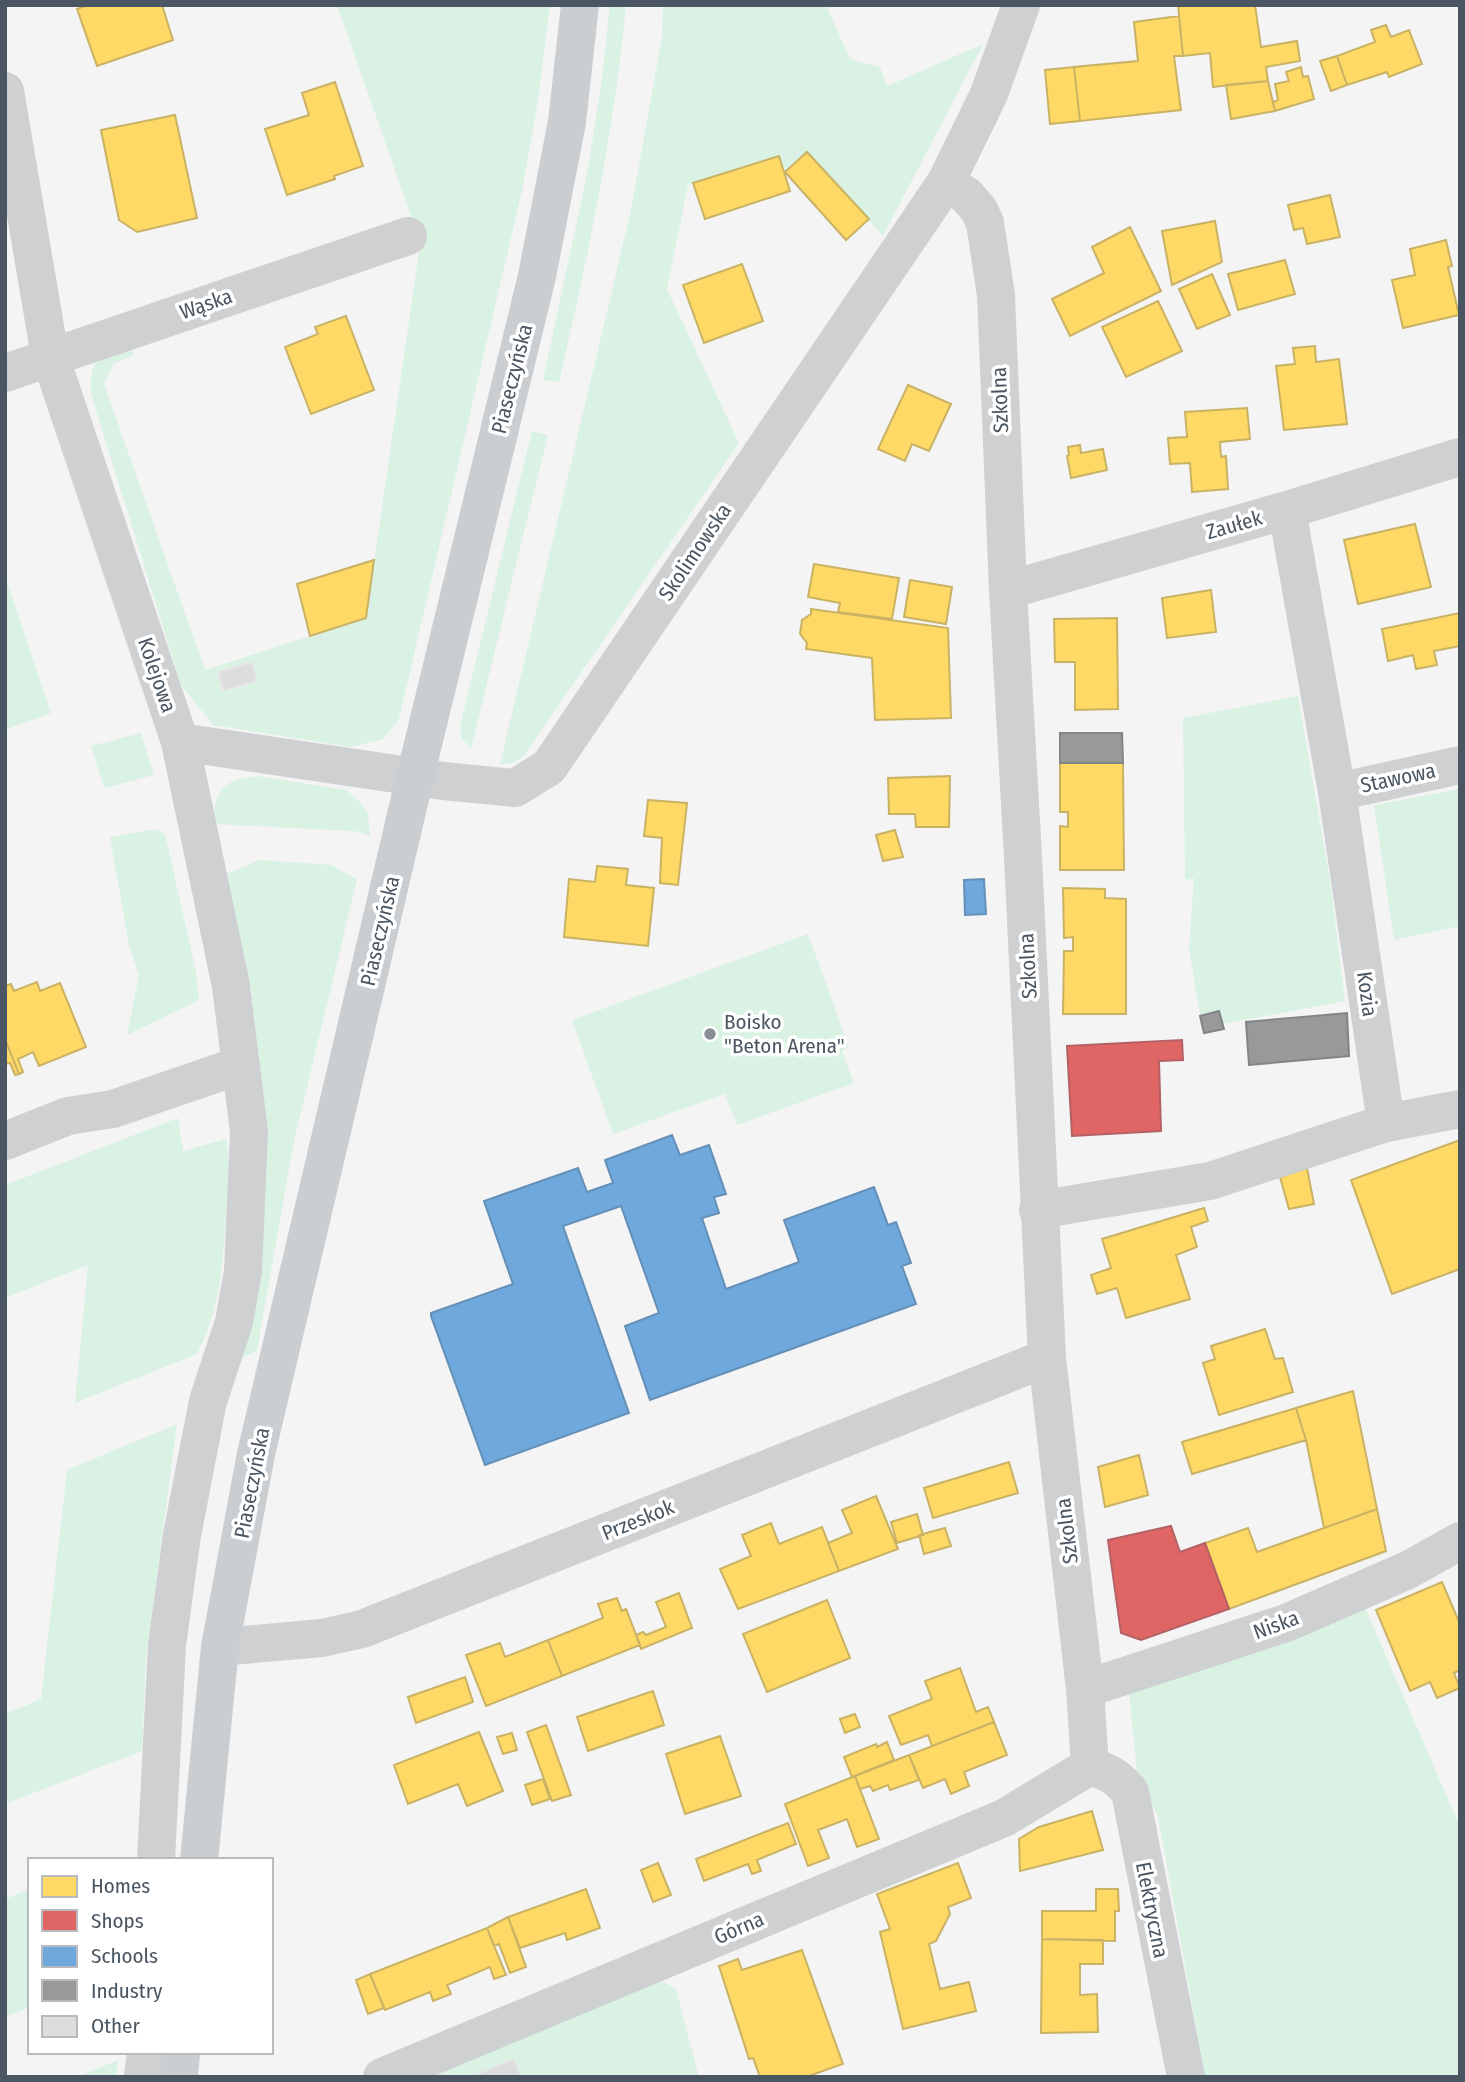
<svg xmlns="http://www.w3.org/2000/svg" width="1465" height="2082" viewBox="0 0 1465 2082" font-family="'Fira Sans Condensed',sans-serif">
<rect width="100%" height="100%" fill="#f4f4f4"/>
<path fill="#d9f2e3" d="M337,5H550L538,101L523,186L399,719L383,739L351,747L213,725L181,685L91,394C89,357 100,359 130,344L134,355L114,363L104,384L205,670L366,618L419,252L412,219Z
M610,5H626C614,133 588,257 559,382L543,380L587,174L601,86Z
M663,5H826L850,59L880,67L887,86L983,44L883,236L808,153L785,172L779,156L688,185L667,289L739,443L523,757L512,763L500,764L631,210L662,37Z
M532,431L548,435L471,748L462,739L460,726Z
M5,576L51,713L5,730Z
M1298,696L1330,880L1345,1001L1223,1024L1219,1011L1200,1016L1189,948L1194,878L1185,880L1183,718Z
M141,733L154,775L104,788L91,746Z
M257,776L346,790L358,800L368,814L370,836L354,831L215,824C212,809 217,787 234,781C241,778 249,777 257,776Z
M1460,789V926L1394,940L1374,805Z
M157,829L165,834L195,967L199,1000L127,1035L139,975L129,945L110,837Z
M260,860L332,865L357,880L294,1141L257,1350L231,1364L266,1118L251,989L226,874Z
M808,934L849,1047L842,1051L854,1083L737,1125L725,1094L613,1134L572,1020Z
M178,1118L183,1151L226,1139C231,1164 228,1188 226,1214C223,1264 220,1309 197,1354L75,1403L88,1265L5,1298V1185Z
M177,1424L146,1657L142,1751L5,1804V1714L41,1699L67,1470Z
M1364,1605L1460,1827V2077H1205L1158,1816L1137,1773L1129,1692Z
M30,1889V2007L5,2017V1899Z
M653,1975L676,1989L699,2077H411Z
M118,2060L116,2077H77Z"/>
<path fill="#ffd966" stroke="#c9b264" stroke-width="2" d="M87,5H162L173,40L97,66L77,9Z
M1178,5H1255L1261,47L1297,41L1300,61L1266,67L1268,81L1213,87L1210,53L1183,56Z
M1179,16L1183,56H1174L1181,110L1080,121L1074,67L1138,61L1134,22Z
M1386,25L1391,37L1409,30L1422,64L1389,77L1387,72L1347,85L1337,56L1375,42L1371,30Z
M1337,56L1347,85L1331,91L1320,61Z
M1074,67L1080,121L1050,124L1045,70Z
M1301,67L1303,77L1308,76L1314,99L1275,111L1273,102L1278,100L1275,84L1289,81L1286,72Z
M1268,81L1275,111L1231,119L1226,85Z
M335,82L363,166L334,176L335,179L287,195L265,129L309,115L302,93Z
M175,115L197,218L137,232L119,220L101,130Z
M807,152L869,219L846,240L785,172Z
M779,156L790,191L705,219L693,183Z
M1330,195L1340,237L1307,244L1303,228L1294,230L1288,205Z
M1215,221L1222,262L1172,285L1162,231Z
M1130,227L1161,291L1070,336L1052,299L1104,273L1092,247Z
M1446,240L1452,266L1448,267L1459,315L1403,328L1392,280L1415,275L1410,249Z
M1285,260L1295,294L1238,310L1228,274Z
M742,264L763,321L704,343L683,285Z
M1212,274L1230,315L1197,329L1179,289Z
M1158,301L1182,351L1126,377L1102,327Z
M346,316L374,390L311,414L285,347L318,334L315,327Z
M1315,346L1316,362L1339,359L1347,424L1284,430L1276,366L1295,364L1293,348Z
M908,385L951,404L929,451L912,444L905,461L878,449Z
M1247,408L1250,439L1220,442L1221,457L1226,456L1228,489L1192,492L1190,463L1170,464L1168,438L1187,437L1185,412Z
M1080,445L1081,453L1103,449L1107,470L1071,478L1067,456L1069,455L1068,447Z
M1415,524L1431,587L1358,604L1344,540Z
M374,560L366,618L310,636L297,584Z
M814,564L899,578L892,619L838,612L840,603L808,597Z
M910,580L952,587L946,624L904,617Z
M1211,590L1216,632L1167,638L1162,598Z
M811,609L948,628L951,718L875,720L872,658L806,649L807,643L800,634L802,620L811,614Z
M1460,613V646L1434,651L1437,665L1416,669L1413,655L1388,661L1382,629Z
M1117,618L1118,709L1075,710V662H1055L1054,619Z
M1060,763H1123L1124,870H1060V826L1068,827V812H1060Z
M950,776L949,827H916L915,814H889L888,778Z
M648,800L687,803L678,885L660,883L662,838L644,836Z
M895,830L903,857L883,861L876,835Z
M597,866L628,869L626,885L654,888L648,946L564,937L569,879L595,882Z
M1063,888L1105,889V898L1126,899V1014H1063L1064,951H1073V937L1064,938Z
M37,982L40,991L60,983L86,1047L39,1066L33,1052L18,1059L23,1072L19,1074L5,1039V986L11,984L14,991Z
M5,1039L19,1074L15,1075L10,1063L5,1064Z
M1460,1140V1269L1392,1294L1351,1180Z
M1307,1168L1314,1204L1289,1209L1280,1177Z
M1204,1208L1208,1221L1191,1227L1197,1247L1176,1255L1190,1299L1126,1318L1117,1288L1097,1294L1091,1275L1111,1268L1102,1239Z
M1265,1329L1275,1359L1283,1358L1293,1392L1219,1415L1203,1363L1215,1359L1211,1346Z
M1353,1391L1377,1509L1324,1528L1306,1440L1296,1408Z
M1296,1408L1306,1440L1192,1474L1182,1442Z
M1139,1455L1148,1495L1105,1507L1098,1467Z
M1009,1462L1018,1493L933,1518L924,1488Z
M876,1496L898,1549L839,1571L828,1543L852,1533L842,1510Z
M1377,1509L1386,1551L1229,1609L1205,1543L1248,1528L1257,1552Z
M917,1514L923,1535L897,1543L891,1522Z
M771,1523L779,1544L822,1527L839,1571L738,1609L720,1569L751,1556L742,1535Z
M945,1528L951,1546L924,1554L919,1535Z
M1442,1582L1460,1624V1670L1454,1673L1460,1688L1437,1698L1430,1682L1410,1691L1376,1610Z
M679,1593L692,1628L641,1649L636,1635L643,1632L646,1635L666,1627L656,1602Z
M617,1598L622,1611L626,1609L640,1645L562,1676L548,1640L603,1618L598,1604Z
M827,1600L850,1658L767,1692L743,1634Z
M548,1640L562,1676L486,1706L466,1655L500,1643L505,1657Z
M960,1668L976,1712L988,1707L994,1722L932,1746L928,1735L901,1745L889,1716L932,1699L925,1681Z
M465,1677L473,1702L416,1723L408,1697Z
M653,1691L664,1725L588,1751L577,1717Z
M855,1714L860,1727L845,1733L840,1719Z
M994,1722L1007,1755L964,1772L969,1786L951,1794L945,1779L923,1788L909,1755Z
M546,1725L571,1795L552,1801L527,1732Z
M479,1732L503,1791L467,1806L458,1784L408,1804L394,1765Z
M512,1733L517,1750L503,1754L497,1737Z
M720,1736L741,1796L685,1814L666,1754Z
M887,1742L894,1760L852,1777L844,1757L876,1744L877,1747Z
M909,1755L919,1780L890,1790L888,1785L873,1791L870,1786L860,1789L855,1776Z
M855,1776L879,1839L857,1847L847,1819L818,1830L829,1858L808,1866L785,1804Z
M543,1779L550,1799L532,1805L525,1785Z
M1092,1811L1103,1850L1020,1871L1019,1839L1039,1827Z
M788,1823L796,1844L757,1860L761,1871L752,1874L748,1864L704,1881L696,1859Z
M658,1863L671,1895L653,1902L641,1870Z
M958,1863L971,1898L948,1907L950,1914L936,1941L929,1944L940,1989L969,1982L976,2011L903,2029L880,1932L890,1929L877,1894Z
M586,1889L600,1928L567,1940L565,1933L520,1948L508,1917Z
M1096,1889H1118L1119,1911H1115V1941L1042,1939V1911H1096Z
M508,1917L526,1967L510,1973L499,1944L494,1946L487,1928Z
M487,1928L506,1975L494,1979L490,1967L447,1985L451,1994L433,2001L430,1992L385,2010L370,1974Z
M1042,1939L1103,1940V1964H1080V1995L1097,1994L1098,2032L1041,2033Z
M802,1950L843,2064L806,2077H760L753,2058L749,2059L719,1966L738,1959L742,1970Z
M370,1974L384,2008L368,2014L356,1980Z"/>
<path fill="#e06666" stroke="#b36164" stroke-width="2" d="M1182,1040L1183,1060L1159,1061L1161,1131L1072,1136L1067,1046Z
M1171,1526L1180,1552L1205,1543L1229,1609L1141,1640L1121,1633L1108,1540Z"/>
<path fill="#6fa8dc" stroke="#648fb7" stroke-width="2" d="M984,879L986,914L965,915L964,880Z
M672,1135L680,1155L709,1145L726,1194L714,1197L719,1213L702,1218L726,1289L799,1262L784,1220L874,1187L888,1225L896,1222L911,1263L902,1266L916,1304L650,1400L625,1326L659,1313L621,1206L563,1226L629,1413L485,1465L431,1316V1313L513,1284L484,1201L578,1168L587,1192L613,1183L605,1160Z"/>
<path fill="#999" stroke="#818588" stroke-width="2" d="M1060,733H1122L1123,763H1060Z
M1219,1011L1224,1029L1204,1033L1200,1016Z
M1347,1013L1349,1056L1249,1065L1246,1022Z"/>
<path fill="#ddddde" stroke="#e5e6e7" stroke-width="2" d="M252,662L257,681L223,691L218,672Z
M514,2059L521,2077H470Z"/>
<g fill="none" stroke-linecap="round" stroke-linejoin="round">
<path stroke="#ced0d2" stroke-width="38" d="M5,91L50,356L180,742L231,986L249,1132L243,1271L234,1322L208,1401L182,1535L167,1645L156,1860
M946,182L967,196L979,210L985,223L996,295L1008,590L1023,857L1047,1358L1085,1689L1090,1766
M5,373L408,236
M1008,590L1287,510L1460,457
M180,742L443,781L515,788L549,767L946,182L989,94L1021,5
M1337,792L1460,765
M1386,1123L1460,1109
M5,1141L68,1116L113,1109L241,1065
M1038,1210L1210,1181L1386,1123L1337,792L1287,510
M220,1647L322,1638L362,1629L1047,1358
M1085,1689L1286,1623L1408,1570L1460,1541
M1090,1766C1108,1772 1118,1777 1130,1792L1186,2077
M143,2077L146,2052
M382,2077L1004,1818L1090,1766"/>
<path stroke="#caced1" stroke-width="38" d="M199,1860L220,1647L256,1454L415,777L537,276L567,122L580,5
M179,2077L181,2052"/>
</g>
<circle fill="#868d94" stroke="#fff" stroke-width="2.5" cx="710" cy="1034" r="7"/>
<g text-anchor="middle" dominant-baseline="central" stroke-width="7" stroke-linejoin="round" paint-order="stroke">
<g font-size="21" fill="#4a5661" stroke="#fff">
<text transform="translate(206 304) rotate(-19)">Wąska</text>
<text transform="translate(512 379) rotate(-76)">Piaseczyńska</text>
<text transform="translate(1000 400) rotate(-92)">Szkolna</text>
<text transform="translate(1234 525) rotate(-16)">Zaułek</text>
<text transform="translate(695 552) rotate(-56)">Skolimowska</text>
<text transform="translate(157 675) rotate(71)">Kolejowa</text>
<text transform="translate(1398 778) rotate(-12)">Stawowa</text>
<text transform="translate(380 931) rotate(-77)">Piaseczyńska</text>
<text transform="translate(1028 966) rotate(-93)">Szkolna</text>
<text transform="translate(1367 994) rotate(82)">Kozia</text>
<text transform="translate(252 1483) rotate(-79)">Piaseczyńska</text>
<text transform="translate(638 1520) rotate(-22)">Przeskok</text>
<text transform="translate(1067 1531) rotate(-97)">Szkolna</text>
<text transform="translate(1276 1625) rotate(-20)">Niska</text>
<text transform="translate(1152 1910) rotate(79)">Elektryczna</text>
<text transform="translate(739 1928) rotate(-23)">Górna</text>
</g>
<g font-size="21" fill="#4a5661" stroke="#fff" text-anchor="start">
<text x="724" y="1022">Boisko<tspan x="724" dy="24">"Beton Arena"</tspan></text>
</g>
</g>
<rect width="1465" height="2082" fill="none" stroke="#4a5661" stroke-width="14"/>
<rect x="28" y="1858" width="245" height="196" fill="#ffffff" stroke="#b7bbc0" stroke-width="2"/>
<rect x="42" y="1876" width="35" height="21" fill="#ffd966" stroke="#b7bbc0" stroke-width="2"/>
<text x="91" y="1893" font-size="21" fill="#4a5661">Homes</text>
<rect x="42" y="1910" width="35" height="21" fill="#e06666" stroke="#b7bbc0" stroke-width="2"/>
<text x="91" y="1928" font-size="21" fill="#4a5661">Shops</text>
<rect x="42" y="1946" width="35" height="21" fill="#6fa8dc" stroke="#b7bbc0" stroke-width="2"/>
<text x="91" y="1963" font-size="21" fill="#4a5661">Schools</text>
<rect x="42" y="1980" width="35" height="21" fill="#999999" stroke="#b7bbc0" stroke-width="2"/>
<text x="91" y="1998" font-size="21" fill="#4a5661">Industry</text>
<rect x="42" y="2016" width="35" height="21" fill="#ddddde" stroke="#b7bbc0" stroke-width="2"/>
<text x="91" y="2033" font-size="21" fill="#4a5661">Other</text>
</svg>
